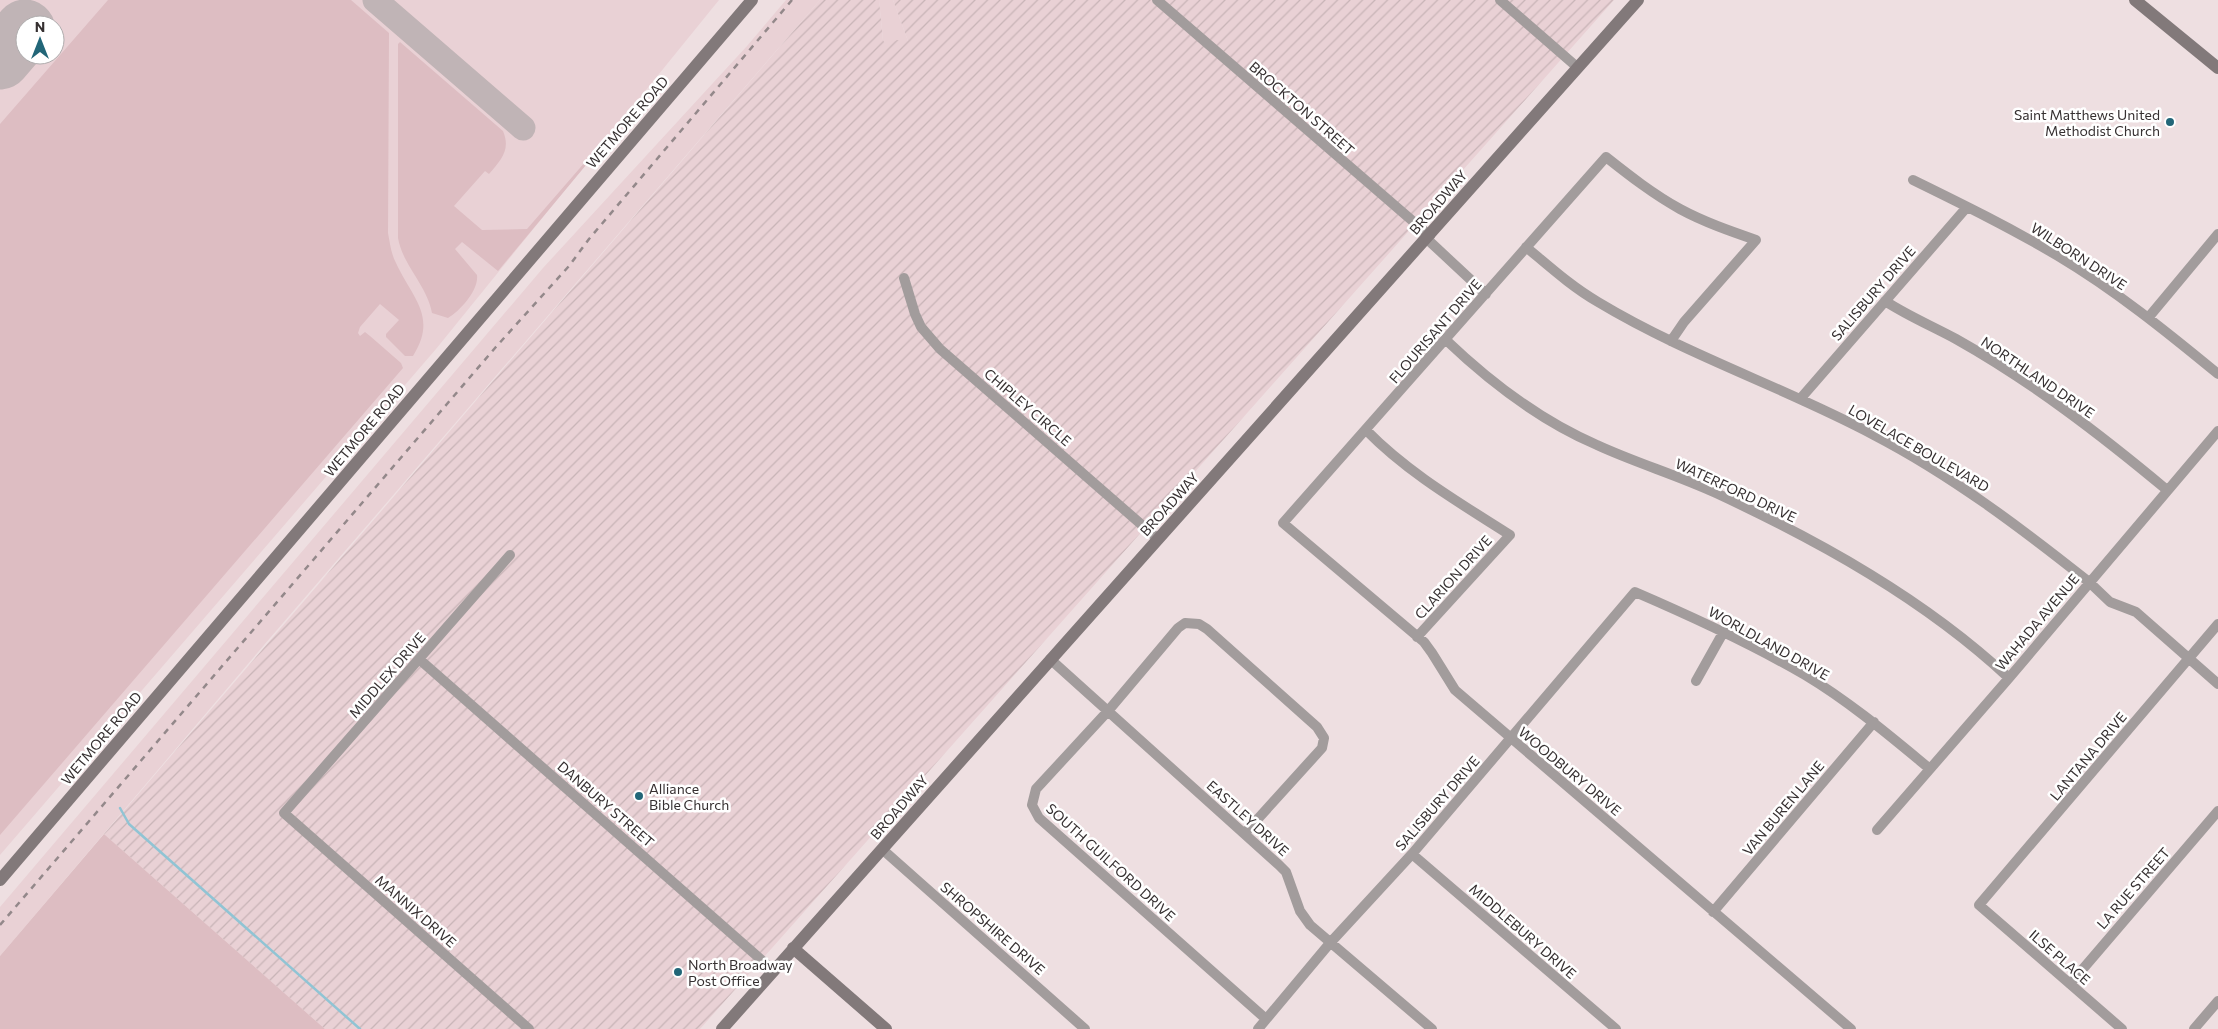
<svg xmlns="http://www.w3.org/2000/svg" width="2218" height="1029" viewBox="0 0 2218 1029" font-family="Commissioner,sans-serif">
<defs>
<pattern id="industrial-furrows" width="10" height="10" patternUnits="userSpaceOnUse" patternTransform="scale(1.25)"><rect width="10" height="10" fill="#e9d1d5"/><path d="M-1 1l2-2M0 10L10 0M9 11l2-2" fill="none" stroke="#c8b4b7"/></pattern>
</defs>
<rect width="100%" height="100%" fill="#eedfe1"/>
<path fill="#e9d1d5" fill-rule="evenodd" d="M0,0H719L436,349L0,855ZM25,25H55V55H25Z
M786,0H820L264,645L0,956V907L543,268L747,46Z
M879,0H893L908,41L886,46L883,40Z"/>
<path fill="url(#industrial-furrows)" d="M820,0H879L883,40L886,45L897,40L908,41L893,0H1614L700,1029H325L104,834Z"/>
<path fill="#ddbdc2" d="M108,0H351L389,33L388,233C390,243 391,254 396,263C412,298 438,316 413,356H405L386,337V334L399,320L380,304L360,327L358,333L360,336L365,332L370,336L401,363L403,368L0,835V124Z
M400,42L503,131C511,150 501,160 489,174L485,171L454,206L482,230L527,229L599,146L601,147L498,271L462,242L455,249L477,275C479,290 460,311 448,318L432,313C427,285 403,266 398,238V44Z
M104,834L325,1029H0V956Z"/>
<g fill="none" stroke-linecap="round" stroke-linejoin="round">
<path stroke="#90c4d4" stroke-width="2.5" d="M120,808L129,824L360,1029"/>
<path stroke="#c0b4b6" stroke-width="25" d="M375,0L523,128"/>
<path stroke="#c0b4b6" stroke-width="61" d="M0,59L25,30"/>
<path stroke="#a29c9c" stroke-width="10" d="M1157,0L1430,236
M1500,0L1577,67
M1913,180C1962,204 2011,228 2058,256C2115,290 2167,332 2218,374
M1427,239L1486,294
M1526,247C1550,267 1572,287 1598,302C1686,355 1784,387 1874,435C1951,475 2021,528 2089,582L2110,602L2136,612L2218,684
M904,278L915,314L921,327L940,349L1158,539
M1885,301C1908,316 1932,326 1956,339C2031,381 2101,435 2167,490
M2148,318L2218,234
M1446,340C1490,382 1541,421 1597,445C1636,463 1677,475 1716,493C1821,542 1924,599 2009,678
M1671,341L1684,322L1756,240C1730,231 1704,222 1680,209C1653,194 1630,176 1606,157L1283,523L1424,642L1432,653L1455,690L1851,1029
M1801,398L1967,207
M1366,430C1408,473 1460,503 1510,535L1417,637
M510,555L284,813L529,1029
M419,659L774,971
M1050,659L1279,865L1286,872L1300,911L1310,925L1432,1029
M1696,681L1724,631
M1877,830L2009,678L2218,431
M1245,833L1322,748L1324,738L1317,727L1207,629L1199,624L1185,623L1178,628L1108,711L1036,789L1032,805L1039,818L1266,1019
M882,849L1085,1029
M1412,854L1616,1029
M1713,912L1874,722
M2070,984L2218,811
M1258,1029L1330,943L1412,854L1635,592C1693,617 1750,643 1805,675C1850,702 1890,736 1930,769
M2122,1029L1979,905L2218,624
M2194,1029L2218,1001"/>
<path stroke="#82797a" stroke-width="12" d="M2135,0L2218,68
M0,880L752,0
M793,948L886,1029
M722,1029L1638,0"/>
<path stroke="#93888a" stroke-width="2.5" stroke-dasharray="6 6" stroke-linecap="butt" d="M0,925L495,348L569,266L589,239L792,0"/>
</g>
<g fill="#226678" stroke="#fff" stroke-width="2">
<circle cx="2170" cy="122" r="5"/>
<circle cx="639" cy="796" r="5"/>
<circle cx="678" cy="972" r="5"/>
</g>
<g text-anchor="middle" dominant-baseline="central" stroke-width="5" stroke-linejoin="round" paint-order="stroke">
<g font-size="14" fill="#363031" stroke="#fff">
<text transform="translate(1302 108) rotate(41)">BROCKTON STREET</text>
<text transform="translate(627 122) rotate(-49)">WETMORE ROAD</text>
<text transform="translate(1438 202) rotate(-49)">BROADWAY</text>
<text transform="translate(2079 256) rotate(33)">WILBORN DRIVE</text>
<text transform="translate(1873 293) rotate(-49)">SALISBURY DRIVE</text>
<text transform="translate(1435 331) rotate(-49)">FLOURISANT DRIVE</text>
<text transform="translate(2038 377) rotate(34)">NORTHLAND DRIVE</text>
<text transform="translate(1028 407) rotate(41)">CHIPLEY CIRCLE</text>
<text transform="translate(364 430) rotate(-50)">WETMORE ROAD</text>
<text transform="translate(1919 448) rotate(30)">LOVELACE BOULEVARD</text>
<text transform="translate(1736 490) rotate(25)">WATERFORD DRIVE</text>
<text transform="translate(1169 504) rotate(-48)">BROADWAY</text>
<text transform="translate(1453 577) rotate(-48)">CLARION DRIVE</text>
<text transform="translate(2037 622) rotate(-50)">WAHADA AVENUE</text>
<text transform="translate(1769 643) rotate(29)">WORLDLAND DRIVE</text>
<text transform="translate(387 675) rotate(-49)">MIDDLEX DRIVE</text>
<text transform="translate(101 738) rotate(-50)">WETMORE ROAD</text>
<text transform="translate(2088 756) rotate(-50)">LANTANA DRIVE</text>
<text transform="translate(1570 771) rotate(40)">WOODBURY DRIVE</text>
<text transform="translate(1437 803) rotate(-49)">SALISBURY DRIVE</text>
<text transform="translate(606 804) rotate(41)">DANBURY STREET</text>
<text transform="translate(899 807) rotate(-49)">BROADWAY</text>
<text transform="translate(1783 808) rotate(-50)">VAN BUREN LANE</text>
<text transform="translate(1248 818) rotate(42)">EASTLEY DRIVE</text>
<text transform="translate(1111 862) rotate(42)">SOUTH GUILFORD DRIVE</text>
<text transform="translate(2133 888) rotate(-49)">LA RUE STREET</text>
<text transform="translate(416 911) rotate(41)">MANNIX DRIVE</text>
<text transform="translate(993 928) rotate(41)">SHROPSHIRE DRIVE</text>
<text transform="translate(1523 931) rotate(41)">MIDDLEBURY DRIVE</text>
<text transform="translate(2060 957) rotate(41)">ILSE PLACE</text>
</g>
<g font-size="14" fill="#363031" stroke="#fff" text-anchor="start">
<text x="2160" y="114" text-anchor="end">Saint Matthews United<tspan x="2160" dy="16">Methodist Church</tspan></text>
<text x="649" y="788">Alliance<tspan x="649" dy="16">Bible Church</tspan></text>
<text x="688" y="964">North Broadway<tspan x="688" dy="16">Post Office</tspan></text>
</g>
</g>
<g transform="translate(40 40)"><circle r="24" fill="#ffffff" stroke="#afacad"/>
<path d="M0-4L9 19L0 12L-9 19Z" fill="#226678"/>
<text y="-8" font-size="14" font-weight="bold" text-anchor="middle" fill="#363031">N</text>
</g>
</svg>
